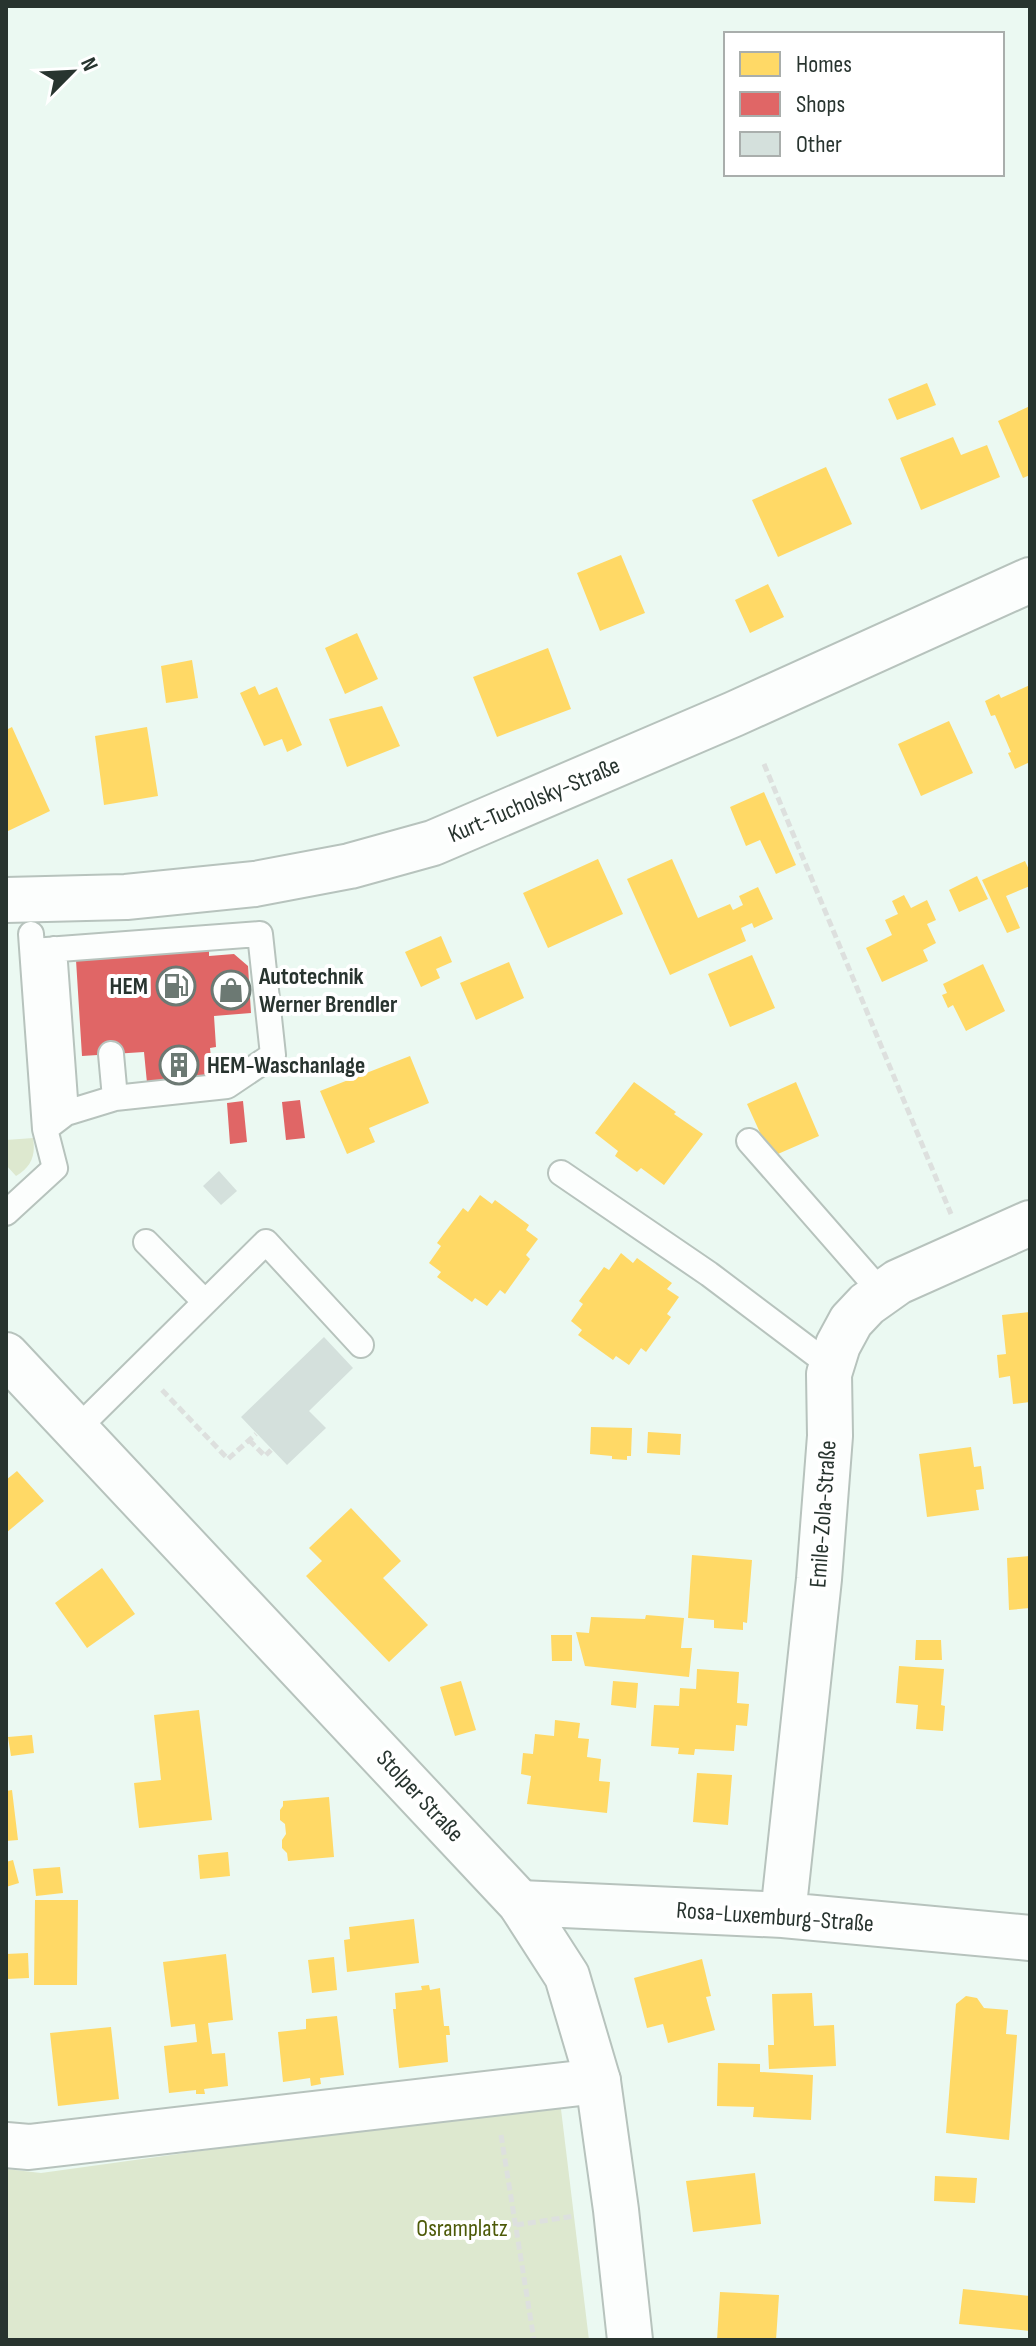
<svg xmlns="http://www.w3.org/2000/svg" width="1036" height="2346" viewBox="0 0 1036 2346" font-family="'Sofia Sans Condensed',sans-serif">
<rect width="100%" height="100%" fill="#ebf9f2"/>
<path fill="#dde8cf" d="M33,1138C36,1156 31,1167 16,1176L6,1165V1140Z
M560,2101L589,2340H6V2169L41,2173Z"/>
<path fill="#ffd966" d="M927,383L936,405L897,420L888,399Z
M1030,406V475L1023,478L998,421Z
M953,437L961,455L987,445L1000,477L921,510L900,458Z
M826,467L852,524L778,557L752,500Z
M621,555L645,613L600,631L577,573Z
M768,584L784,617L750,633L735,600Z
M357,633L378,679L345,694L325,648Z
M548,648L571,709L497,737L473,677Z
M192,660L198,698L166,703L161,666Z
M1030,685V762L1015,769L1008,753L1011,752L995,715L991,716L985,701L999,694L1001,698Z
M255,686L259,695L277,687L302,745L287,752L282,739L264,746L240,693Z
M382,706L400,746L347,767L329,719Z
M949,721L973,773L921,796L898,744Z
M12,727L50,811L6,832V730Z
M147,727L158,796L104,805L95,736Z
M764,792L796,865L776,874L760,840L746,846L730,807Z
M598,859L623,914L548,948L523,893Z
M672,859L698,918L730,904L733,910L743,905L739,896L758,887L773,919L754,928L752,923L741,928L746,941L670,975L627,879Z
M1025,861L1030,872V886L1006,896L1020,928L1007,933L982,880Z
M977,876L988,899L959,912L949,890Z
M904,895L911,908L927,900L936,920L927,924L936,943L923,950L928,961L882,982L866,948L892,935L885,920L898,914L892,901Z
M441,936L452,962L436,969L440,978L421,987L405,952Z
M752,955L775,1008L730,1027L708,974Z
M509,962L524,998L476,1020L460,983Z
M983,964L1005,1011L966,1031L953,1005L948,1008L942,995L947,993L943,984Z
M410,1056L429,1103L369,1128L375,1142L347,1154L320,1091Z
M634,1082L676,1112L674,1114L703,1134L664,1185L641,1168L637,1172L615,1156L618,1151L595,1133Z
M796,1082L819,1136L771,1157L747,1104Z
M480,1195L492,1204L495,1200L529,1225L526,1230L538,1239L526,1255L530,1259L505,1294L500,1290L487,1306L475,1298L472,1302L437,1277L441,1272L429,1263L441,1246L437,1243L463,1208L468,1212Z
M621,1253L633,1263L637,1258L672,1283L667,1289L679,1297L667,1314L671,1317L646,1352L641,1348L629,1365L616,1356L613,1360L578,1335L582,1330L571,1321L583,1304L579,1301L604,1267L609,1270Z
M1030,1312V1402L1013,1404L1010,1376L999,1378L997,1355L1006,1354L1002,1315Z
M591,1427L632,1428L631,1456H627V1460L612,1459V1456L590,1454Z
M648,1432L681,1434L680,1455L647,1453Z
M971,1447L974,1467L981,1466L984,1489L976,1490L979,1510L927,1517L919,1454Z
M17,1471L44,1501L6,1533V1480Z
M351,1508L401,1561L383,1578L428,1625L389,1662L306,1576L322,1561L309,1548Z
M692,1555L752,1560L747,1623L743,1622V1630L714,1628V1620L688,1618Z
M1030,1556V1608L1009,1610L1007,1558Z
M102,1568L135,1614L87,1648L55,1603Z
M646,1615L684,1618L681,1648H692L689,1677L585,1666L576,1632L589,1633L591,1617L645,1619Z
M551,1635H572V1661H552Z
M916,1640H941L942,1660H915Z
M899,1666L944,1669L941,1705L945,1706L943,1731L916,1729L918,1705L896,1703Z
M697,1669L739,1672L737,1703L749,1704L747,1726L736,1725L734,1751L695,1749L694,1755L678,1754L679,1748L651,1746L654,1705L679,1706L680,1688L696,1689Z
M461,1681L476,1730L455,1736L440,1687Z
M613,1681L638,1683L636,1708L611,1705Z
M199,1710L212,1820L139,1828L134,1783L161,1780L154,1715Z
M555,1720L580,1723L578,1738L589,1739L587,1757L601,1759L599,1781L610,1782L607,1813L527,1804L531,1776L521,1774L523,1753L533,1754L535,1734L554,1736Z
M32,1735L34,1753L11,1756L8,1737Z
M697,1773L732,1775L728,1825L693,1822Z
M12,1790L18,1840L6,1841V1791Z
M329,1797L334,1857L288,1861L287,1853L282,1848V1840L286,1834L285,1824L280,1820V1810L283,1806V1801Z
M228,1852L230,1876L200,1879L198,1855Z
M13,1860L19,1883L6,1887V1862Z
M60,1867L63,1893L36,1896L33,1869Z
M35,1900H78L77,1985H34Z
M414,1919L419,1963L347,1972L344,1940L350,1939L349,1927Z
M28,1953L29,1978L6,1979V1954Z
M226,1954L233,2020L208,2023L212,2054L225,2053L228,2086L204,2089L205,2094H196V2090L169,2093L164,2046L197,2042L195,2024L171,2027L163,1962Z
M334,1957L337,1990L312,1993L308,1960Z
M702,1959L711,1996L706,1997L715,2030L668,2043L663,2024L647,2028L634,1978Z
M429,1985L430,1990L440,1988L444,2026H449L450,2035H446L448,2062L399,2068L393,2009H396L395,1993L422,1990L421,1986Z
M812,1993L814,2026L834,2025L836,2066L769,2069L768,2045H774L772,1994Z
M966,1996L977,1998L984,2008L1008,2010L1006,2034L1017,2035L1009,2140L946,2133L956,2004Z
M337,2016L344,2075L320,2078L321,2084L311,2086L310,2078L283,2082L278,2032L306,2029V2019Z
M111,2027L119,2099L58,2106L50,2033Z
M718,2063L760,2064V2072L813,2075L811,2120L753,2117L754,2107L717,2106Z
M755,2173L761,2224L693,2232L686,2181Z
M935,2176L977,2178L975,2203L934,2201Z
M963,2289L1030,2296V2331L959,2324Z
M720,2292L779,2295L776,2340H717Z"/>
<path fill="#e06666" d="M209,950V956L234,954L248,966L251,1013L214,1016L216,1047L210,1048L213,1078L147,1083L144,1052L82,1056L76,960Z
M300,1100L305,1138L286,1140L282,1102Z
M243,1101L247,1142L230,1144L227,1103Z"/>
<path fill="#d4e0dc" d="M219,1171L237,1191L221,1205L203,1186Z
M324,1337L353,1368L309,1411L326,1428L287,1465L241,1417Z"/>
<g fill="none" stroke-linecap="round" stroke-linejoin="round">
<g stroke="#b7c3bd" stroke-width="28">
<path id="lane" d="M54,949L66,1113
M33,951L260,934L273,1055L227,1086L115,1098L66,1113L45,1129
M111,1054L115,1098
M749,1141L882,1293
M561,1173L709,1274L831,1366
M6,1213L55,1168L45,1129L31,934
M146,1242L204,1301
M77,1429L266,1242L361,1345"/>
</g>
<g stroke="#b7c3bd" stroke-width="48">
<path id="street" d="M520,1903L783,1915L1030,1938
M783,1915L819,1579L830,1436L829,1374L838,1345L851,1321L867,1304L898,1282L1030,1223
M6,2145L29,2147L598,2081"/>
</g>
<g stroke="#b7c3bd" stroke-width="48">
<path id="secondary" d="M6,900L126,897L255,884L350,866L433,843L734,714L1030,580
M6,1355L520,1903L567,1976L598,2081L616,2210L630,2340"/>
</g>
<path stroke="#dde0de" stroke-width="5" stroke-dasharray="8 4" stroke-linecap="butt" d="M764,764L951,1214
M162,1390L228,1459L256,1434
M249,1440L265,1456L271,1450
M501,2135L534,2340
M516,2225L575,2216"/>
<use href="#lane" stroke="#fcfefd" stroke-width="24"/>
<use href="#street" stroke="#fcfefd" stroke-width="44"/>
<use href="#secondary" stroke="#fcfefd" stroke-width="44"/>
</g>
<defs>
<g id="fuel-ring" transform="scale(2)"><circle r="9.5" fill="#fff" stroke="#6c7973" stroke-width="1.5"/><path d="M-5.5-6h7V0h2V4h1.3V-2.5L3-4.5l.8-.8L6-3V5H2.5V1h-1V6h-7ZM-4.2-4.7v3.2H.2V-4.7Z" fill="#6c7973"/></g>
<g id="shop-ring" transform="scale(2)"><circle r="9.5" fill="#fff" stroke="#6c7973" stroke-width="1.5"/><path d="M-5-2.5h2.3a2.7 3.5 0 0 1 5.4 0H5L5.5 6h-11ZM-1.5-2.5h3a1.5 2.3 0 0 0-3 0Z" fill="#6c7973"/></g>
<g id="building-ring" transform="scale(2)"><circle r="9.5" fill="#fff" stroke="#6c7973" stroke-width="1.5"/><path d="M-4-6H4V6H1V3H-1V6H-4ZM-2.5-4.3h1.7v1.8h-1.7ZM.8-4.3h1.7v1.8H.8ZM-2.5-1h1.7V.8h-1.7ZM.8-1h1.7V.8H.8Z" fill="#6c7973"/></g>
</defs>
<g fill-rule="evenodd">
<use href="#fuel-ring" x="176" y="986"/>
<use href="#shop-ring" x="231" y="990"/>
<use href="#building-ring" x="179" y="1065"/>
</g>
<g text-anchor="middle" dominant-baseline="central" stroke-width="8" stroke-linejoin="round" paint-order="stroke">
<g font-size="24" fill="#28342f" stroke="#fff">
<text transform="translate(534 800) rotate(-23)">Kurt-Tucholsky-Straße</text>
<text transform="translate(823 1514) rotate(-86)">Emile-Zola-Straße</text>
<text transform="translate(420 1796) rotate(47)">Stolper Straße</text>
<text transform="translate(775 1917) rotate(4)">Rosa-Luxemburg-Straße</text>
</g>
<g font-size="24" font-weight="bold" fill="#28342f" stroke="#fff" text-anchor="start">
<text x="259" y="976">Autotechnik<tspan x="259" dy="28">Werner Brendler</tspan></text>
<text x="148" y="986" text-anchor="end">HEM</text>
<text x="207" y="1065">HEM-Waschanlage</text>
</g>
<g font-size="24" fill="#4d5a08" stroke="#fff">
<text x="462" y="2228">Osramplatz</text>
</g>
</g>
<rect width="1036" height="2346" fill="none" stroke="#28342f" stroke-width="16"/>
<rect x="724" y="32" width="280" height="144" fill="#ffffff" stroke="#a9aeac" stroke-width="2"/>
<rect x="740" y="52" width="40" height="24" fill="#ffd966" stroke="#a9aeac" stroke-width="2"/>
<text x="796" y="72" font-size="24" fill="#28342f">Homes</text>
<rect x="740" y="92" width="40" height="24" fill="#e06666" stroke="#a9aeac" stroke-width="2"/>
<text x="796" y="112" font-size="24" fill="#28342f">Shops</text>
<rect x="740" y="132" width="40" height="24" fill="#d4e0dc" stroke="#a9aeac" stroke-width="2"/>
<text x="796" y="152" font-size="24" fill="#28342f">Other</text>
<g transform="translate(72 72) rotate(66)" stroke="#ffffff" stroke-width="6" paint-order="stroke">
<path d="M0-6L14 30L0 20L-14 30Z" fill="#28342f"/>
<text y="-12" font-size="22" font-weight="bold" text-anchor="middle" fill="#28342f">N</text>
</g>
</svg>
